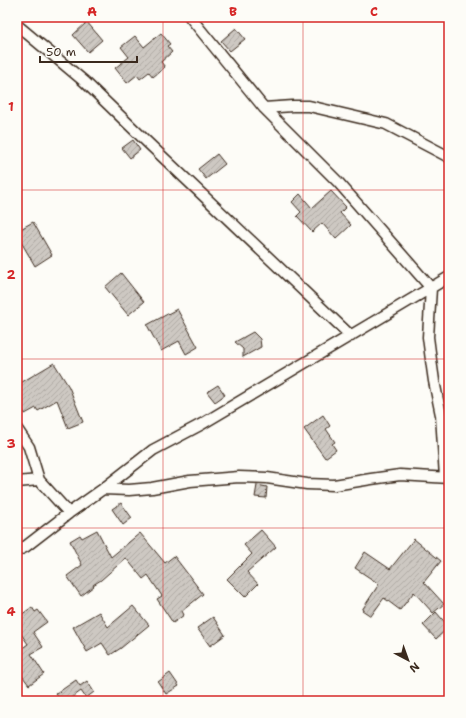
<svg xmlns="http://www.w3.org/2000/svg" width="466" height="718" viewBox="0 0 466 718" font-family="'Shantell Sans',sans-serif">
<defs>
<pattern id="building-hatch" width="6" height="6" patternUnits="userSpaceOnUse"><rect width="6" height="6" fill="#cdc8c2"/><path d="M-1 1l2-2M0 6l6-6M5 7l2-2" fill="none" stroke="#b1aca6"/></pattern>
</defs>
<rect width="100%" height="100%" fill="#fdfcf7"/>
<filter id="ink" filterUnits="userSpaceOnUse"><feTurbulence type="fractalNoise" baseFrequency=".025" numOctaves="2"/><feDisplacementMap in="SourceGraphic" scale="8" xChannelSelector="R" yChannelSelector="G"/><feConvolveMatrix kernelMatrix="1 2 1 2 8 2 1 2 1" color-interpolation-filters="sRGB"/></filter>
<g filter="url(#ink)">
<path fill="url(#building-hatch)" stroke="#3b2a1e" d="M87,22L102,40L88,52L73,35Z
M236,28L245,39L230,51L221,41Z
M161,33L170,44L167,46L172,52L161,62L165,67L153,77L149,72L140,79L137,75L127,83L115,68L129,57L121,47L135,36L144,47Z
M133,140L140,150L130,158L122,148Z
M217,154L225,164L206,179L198,169Z
M331,191L346,207L340,213L351,225L336,239L322,223L312,232L297,216L301,212L292,202L300,194L312,208Z
M33,222L52,255L35,266L17,235V231Z
M121,273L144,302L128,315L105,287Z
M177,309L198,347L186,354L179,341L161,351L147,325Z
M253,332L260,339L261,347L243,357V349L235,342Z
M54,363L69,387L83,422L68,428L57,400L38,411L36,408L25,414L17,401V385Z
M218,385L225,395L215,402L207,392Z
M323,415L330,426L326,429L335,442L332,444L336,450L325,458L304,429Z
M257,485L267,487L266,498L255,497Z
M121,503L132,518L123,525L112,509Z
M97,530L111,557L140,533L165,563L174,556L203,594L182,611L184,615L173,623L157,599L162,596L148,575L143,579L126,558L101,580L93,585L94,586L81,596L67,576L82,565L70,541L80,535L82,538Z
M261,530L276,547L247,572L258,584L245,597L227,579L252,554L244,545Z
M414,539L441,561L424,582L444,604L433,613L414,592L400,610L384,598L371,616L362,610L379,584L355,568L365,552L390,569Z
M133,606L149,625L121,648L110,655L102,643L87,652L73,627L99,612L108,627Z
M32,607L35,612L38,610L47,622L33,632L43,647L31,654L44,674L29,685L17,669V652L28,644L17,628V618Z
M436,612L449,627L436,639L423,625Z
M213,617L225,635L210,646L197,628Z
M170,673L179,686L166,694L158,682Z
M76,680L80,686L87,681L94,692L86,698L81,691L67,701H61L56,694Z"/>
<g fill="none" stroke-linecap="round" stroke-linejoin="round">
<g stroke="#3b2a1e" stroke-width="13">
<path id="street" d="M190,17L264,108L338,182L431,288L428,337L431,360L434,381L441,415L445,477
M17,25L85,82L147,142L351,336
M264,108L293,106H309L386,124L449,157
M17,429L29,447L39,480L69,513
M17,482L39,480
M103,489L129,490L152,488L190,481L239,477L267,478L307,484L334,485L371,479L400,475L449,478
M17,551L25,547L69,513L103,489L153,450L202,424L449,277"/>
</g>
<use href="#street" stroke="#fdfcf7" stroke-width="10"/>
</g>
</g>
<path fill="none" stroke="#d62828" stroke-width="1" stroke-opacity="0.55" d="M163,17V701M303,17V701M17,190H449M17,359H449M17,528H449"/>
<rect width="466" height="718" fill="none" stroke="#fdfcf7" stroke-width="44"/>
<g transform="translate(408 660) rotate(139)" stroke="#fdfcf7" stroke-width="3" paint-order="stroke">
<path d="M0-3L7 15L0 10L-7 15Z" fill="#3b2a1e"/>
<text y="-6" font-size="11" font-weight="bold" text-anchor="middle" fill="#3b2a1e">N</text>
</g>
<path d="M40 56v6h97v-6" fill="none" stroke="#3b2a1e" stroke-width="2"/>
<text x="46" y="56" font-size="12" fill="#3b2a1e" stroke="#fdfcf7" stroke-width="3" paint-order="stroke">50 m</text>
<rect x="22" y="22" width="422" height="674" fill="none" stroke="#d62828" stroke-width="1.5"/>
<g font-size="13" text-anchor="middle" font-weight="bold" fill="#d62828">
<text x="92" y="16">A</text>
<text x="233" y="16">B</text>
<text x="374" y="16">C</text>
<text x="11" y="111">1</text>
<text x="11" y="279">2</text>
<text x="11" y="448">3</text>
<text x="11" y="616">4</text>
</g>
</svg>
